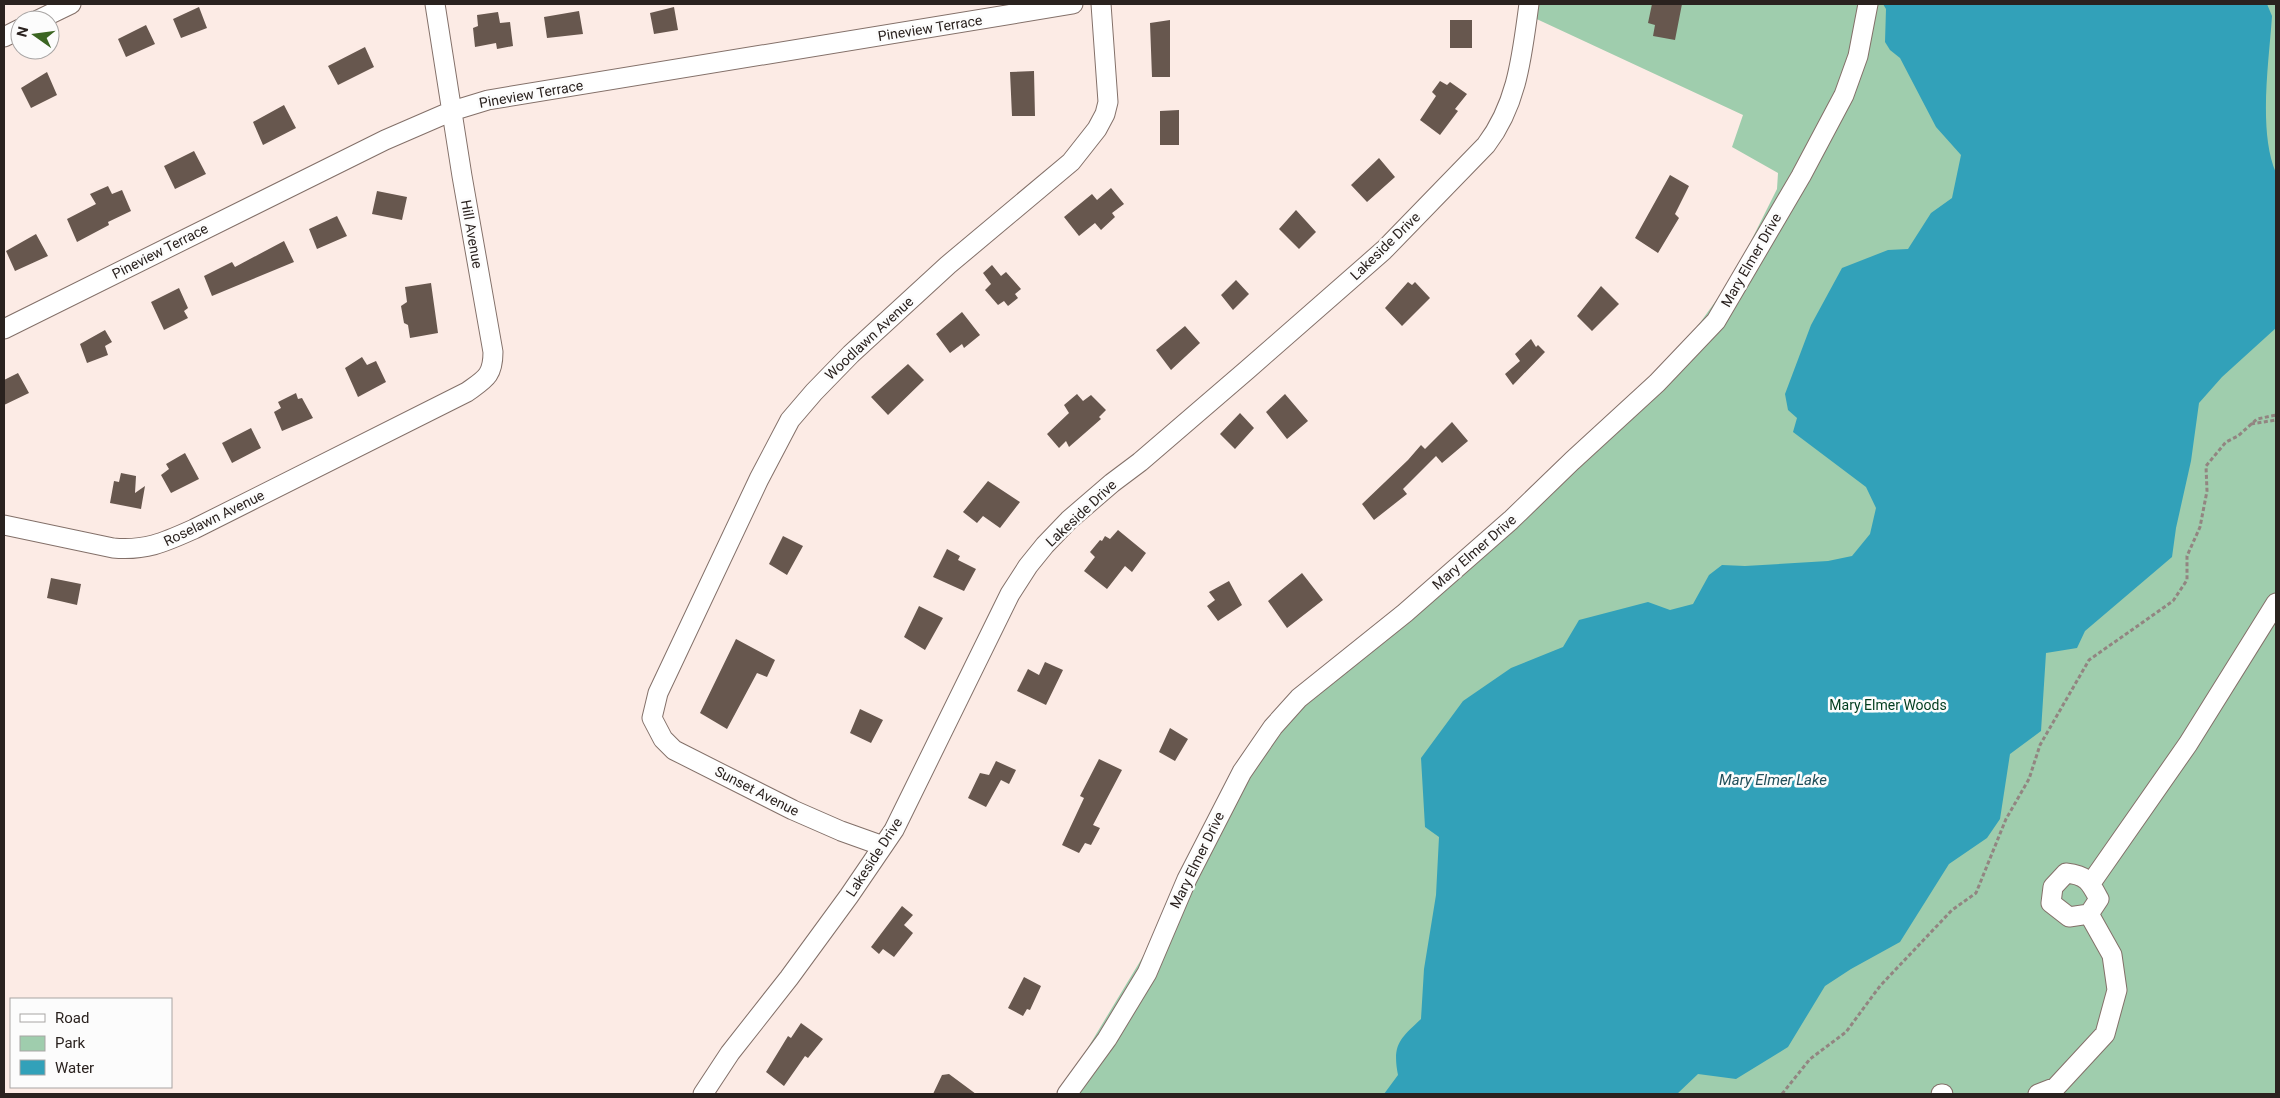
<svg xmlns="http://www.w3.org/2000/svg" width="2280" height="1098" viewBox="0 0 2280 1098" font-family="Roboto,sans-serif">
<rect width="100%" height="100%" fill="#fcebe5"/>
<path fill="#9fcdad" d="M1529,4H2276V1094H1060L1235,804L1249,777L1292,712L1648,395L1733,277L1777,189L1778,173L1732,147L1743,115L1528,15Z"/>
<path fill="#32a1b9" d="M1883,4H2267L2272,16C2269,62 2258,131 2276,173V328L2222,377L2199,403L2191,461L2176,528L2172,557L2085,631L2077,648L2046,653L2041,731L2010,754L2000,819L1987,838L1949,864L1900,942L1851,969L1825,986L1788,1047L1736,1079L1698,1074L1677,1094H1384L1398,1075C1392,1044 1400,1039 1421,1019L1424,969L1436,895L1439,837L1425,827L1421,758L1463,701L1511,668L1563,647L1579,620L1648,602L1670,610L1693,604L1709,575L1722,565L1745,566L1828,561L1852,556L1870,534L1876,508L1866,487L1793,432L1797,418L1788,410L1785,394L1811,325L1842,268L1888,250L1908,249L1931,213L1952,198L1961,155L1936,127L1900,58L1890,50L1885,42L1886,9Z"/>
<path fill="#67574e" d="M1652,4H1682L1675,40L1653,36L1655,25L1648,23Z
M199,7L207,28L181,38L173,19Z
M674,7L678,30L654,34L650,13Z
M579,11L583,34L547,38L544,17Z
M498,12L500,23L510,22L513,46L497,49L496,43L475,47L473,28L478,26L477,15Z
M1170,20V77H1152L1150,23Z
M1450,20H1472V48H1450Z
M146,25L155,44L126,57L118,39Z
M365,47L374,67L338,85L328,66Z
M1034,71L1035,116H1012L1010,72Z
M47,72L57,95L31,108L21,88Z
M1440,81L1447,85L1450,82L1467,94L1455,109L1458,111L1440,135L1420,120L1436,96L1432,92Z
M284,105L296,128L263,145L253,122Z
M1179,110V145H1160V111Z
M194,151L206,174L175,189L164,166Z
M1379,158L1395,177L1367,202L1351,185Z
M1670,175L1689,186L1675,214L1679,218L1658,253L1635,238Z
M108,186L112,194L122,190L131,211L108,222L109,225L77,242L67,219L96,204L90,194Z
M1111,188L1124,204L1112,213L1115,217L1101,230L1095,223L1079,236L1064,217L1092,194L1097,200Z
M377,191L407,197L402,220L372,214Z
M1296,210L1316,232L1299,249L1279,229Z
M337,216L347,236L317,249L309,229Z
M36,234L48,256L15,271L6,251Z
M284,241L294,262L212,296L204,276L232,262L235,267Z
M992,265L1001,276L1006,272L1021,289L1015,294L1018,298L1008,306L1004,301L998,305L985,290L991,284L983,273Z
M1236,280L1249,294L1233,310L1221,295Z
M1408,282L1412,285L1415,282L1430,298L1402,326L1385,308Z
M431,283L438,333L410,338L408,325L404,323L401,306L407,302L405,287Z
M1601,286L1619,304L1592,331L1577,316Z
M179,288L188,308L184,311L188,318L164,330L151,302Z
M962,312L980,335L964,348L962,344L950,353L936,334Z
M1185,326L1200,343L1171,370L1156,350Z
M105,330L112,342L105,346L108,355L87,363L80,344Z
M1531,339L1536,347L1538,345L1545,352L1513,385L1505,374L1520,361L1515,354Z
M362,357L367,365L376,361L386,382L358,397L345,368Z
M908,364L924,380L888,415L871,397Z
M18,373L29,393L4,405V380Z
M296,393L298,399L302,398L313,418L282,431L274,412L281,408L278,402Z
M1077,394L1083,401L1091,395L1106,410L1099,417L1101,419L1069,447L1066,441L1059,448L1047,434L1069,413L1064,405Z
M1285,394L1308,421L1287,439L1266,412Z
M1240,413L1254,428L1235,449L1220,434Z
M1452,422L1468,441L1442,463L1436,456L1403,489L1407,494L1374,520L1362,504L1408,460L1421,445L1425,449Z
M251,428L261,448L232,463L222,443Z
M185,453L199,479L171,493L161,475L169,469L166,464Z
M121,473L136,476L135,493L145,486L141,509L110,503L114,481L119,482Z
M988,481L1020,502L1000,528L983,516L977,523L963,512Z
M1118,530L1146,553L1132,572L1125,566L1107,589L1084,571L1095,557L1090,552L1100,540L1102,541L1105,536L1110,539Z
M783,536L803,546L787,575L769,564Z
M947,549L960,556L958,560L976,569L964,591L933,577Z
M1302,573L1323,600L1287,628L1268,601Z
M51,578L81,584L77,605L47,598Z
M1229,581L1242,605L1218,621L1207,606L1215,600L1209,592Z
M919,606L943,618L925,650L904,637Z
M736,639L775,660L767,677L757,673L727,729L700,713Z
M1045,662L1063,670L1046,705L1017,691L1028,669L1039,675Z
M860,709L883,720L871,743L850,733Z
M1170,728L1188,739L1175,761L1159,752Z
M1099,759L1122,770L1093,825L1100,828L1091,845L1085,843L1079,853L1062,845L1084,798L1080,796Z
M996,761L1016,770L1009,784L1001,780L986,807L968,798L980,773L989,775Z
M902,906L913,915L904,925L913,933L894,957L883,949L879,954L871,947Z
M1024,977L1041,986L1030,1010L1027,1009L1023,1016L1008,1008Z
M801,1023L823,1039L808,1058L805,1056L784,1086L766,1072L788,1036L791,1038Z
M949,1074L976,1094H933L942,1075Z"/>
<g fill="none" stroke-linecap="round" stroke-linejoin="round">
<g stroke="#837069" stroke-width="21">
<path id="minor" d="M38,20L71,4
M4,37L20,29
M4,329L385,140L452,111L488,100L1073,4
M4,525L113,548C146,551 165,542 194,529L467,392C485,379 493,376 493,352L462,176L435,4
M883,846L841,831L793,810L674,750L663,739L652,718L658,693L759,479L790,420L814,392L851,354L948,265L1071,162L1097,129L1105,114L1108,102L1101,4
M2066,873C2087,875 2090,882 2099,899L2089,914L2069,917L2051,903L2053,887Z
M2091,883L2188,744L2276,603
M703,1094L730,1053L789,978L849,896L894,830L1010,594L1028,566L1045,545L1069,520L1112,483L1140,462L1247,370L1384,250L1486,145C1518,103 1522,54 1529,4
M1067,1094L1107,1039L1147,973L1187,879L1242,772L1273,727L1299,698L1405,613L1511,520L1572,461L1657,383L1716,321L1801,176L1844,95L1858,56L1868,4
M1941,1094H1943
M2038,1094L2056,1087L2105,1034L2117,990L2112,955L2089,914"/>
</g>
<path stroke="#928581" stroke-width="3" stroke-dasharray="4 2.5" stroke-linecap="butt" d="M2251,424L2276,420
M1782,1094L1810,1059L1846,1032L1880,986L1952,910L1976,893L2006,819L2029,779L2040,745L2089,660L2173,601L2187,580V556L2200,527L2207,491L2206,466L2226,442L2238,436L2257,419L2276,415"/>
<use href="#minor" stroke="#fff" stroke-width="19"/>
</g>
<g text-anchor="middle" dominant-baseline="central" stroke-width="5" stroke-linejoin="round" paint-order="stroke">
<g font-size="14" fill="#2a221f" stroke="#fcfcfc">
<text transform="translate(930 28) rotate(-9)">Pineview Terrace</text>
<text transform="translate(531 94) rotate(-10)">Pineview Terrace</text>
<text transform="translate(472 234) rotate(80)">Hill Avenue</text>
<text transform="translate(1385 246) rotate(-44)">Lakeside Drive</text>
<text transform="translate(160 251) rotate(-27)">Pineview Terrace</text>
<text transform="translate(1751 260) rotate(-60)">Mary Elmer Drive</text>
<text transform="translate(869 338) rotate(-43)">Woodlawn Avenue</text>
<text transform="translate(1081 513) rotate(-43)">Lakeside Drive</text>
<text transform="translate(214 518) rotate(-26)">Roselawn Avenue</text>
<text transform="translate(1474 552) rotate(-41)">Mary Elmer Drive</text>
<text transform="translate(757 791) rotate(27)">Sunset Avenue</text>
<text transform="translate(874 857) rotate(-57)">Lakeside Drive</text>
<text transform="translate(1197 860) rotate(-64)">Mary Elmer Drive</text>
</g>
<g font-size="14" fill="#003c1d" stroke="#fcfcfc">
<text x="1888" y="705">Mary Elmer Woods</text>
</g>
<g font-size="15" font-style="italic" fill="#214f5a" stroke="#fcfcfc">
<text x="1773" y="780">Mary Elmer Lake</text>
</g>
</g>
<rect width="2280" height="1098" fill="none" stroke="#2a221f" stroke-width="10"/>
<rect x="10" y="998" width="162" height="90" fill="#fcfcfc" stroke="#a8a5a4"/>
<rect x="20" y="1014" width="25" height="8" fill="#ffffff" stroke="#a8a5a4"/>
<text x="55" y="1023" font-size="15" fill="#2a221f">Road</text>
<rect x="20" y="1036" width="25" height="15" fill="#9fcdad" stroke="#a8a5a4"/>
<text x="55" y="1048" font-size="15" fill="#2a221f">Park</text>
<rect x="20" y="1060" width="25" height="15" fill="#32a1b9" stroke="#a8a5a4"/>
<text x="55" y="1073" font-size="15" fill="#2a221f">Water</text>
<g transform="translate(35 35) rotate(284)"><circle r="24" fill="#fcfcfc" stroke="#a8a5a4"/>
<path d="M0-4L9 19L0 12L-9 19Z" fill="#3b6522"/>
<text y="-8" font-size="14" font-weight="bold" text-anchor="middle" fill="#2a221f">N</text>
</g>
</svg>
